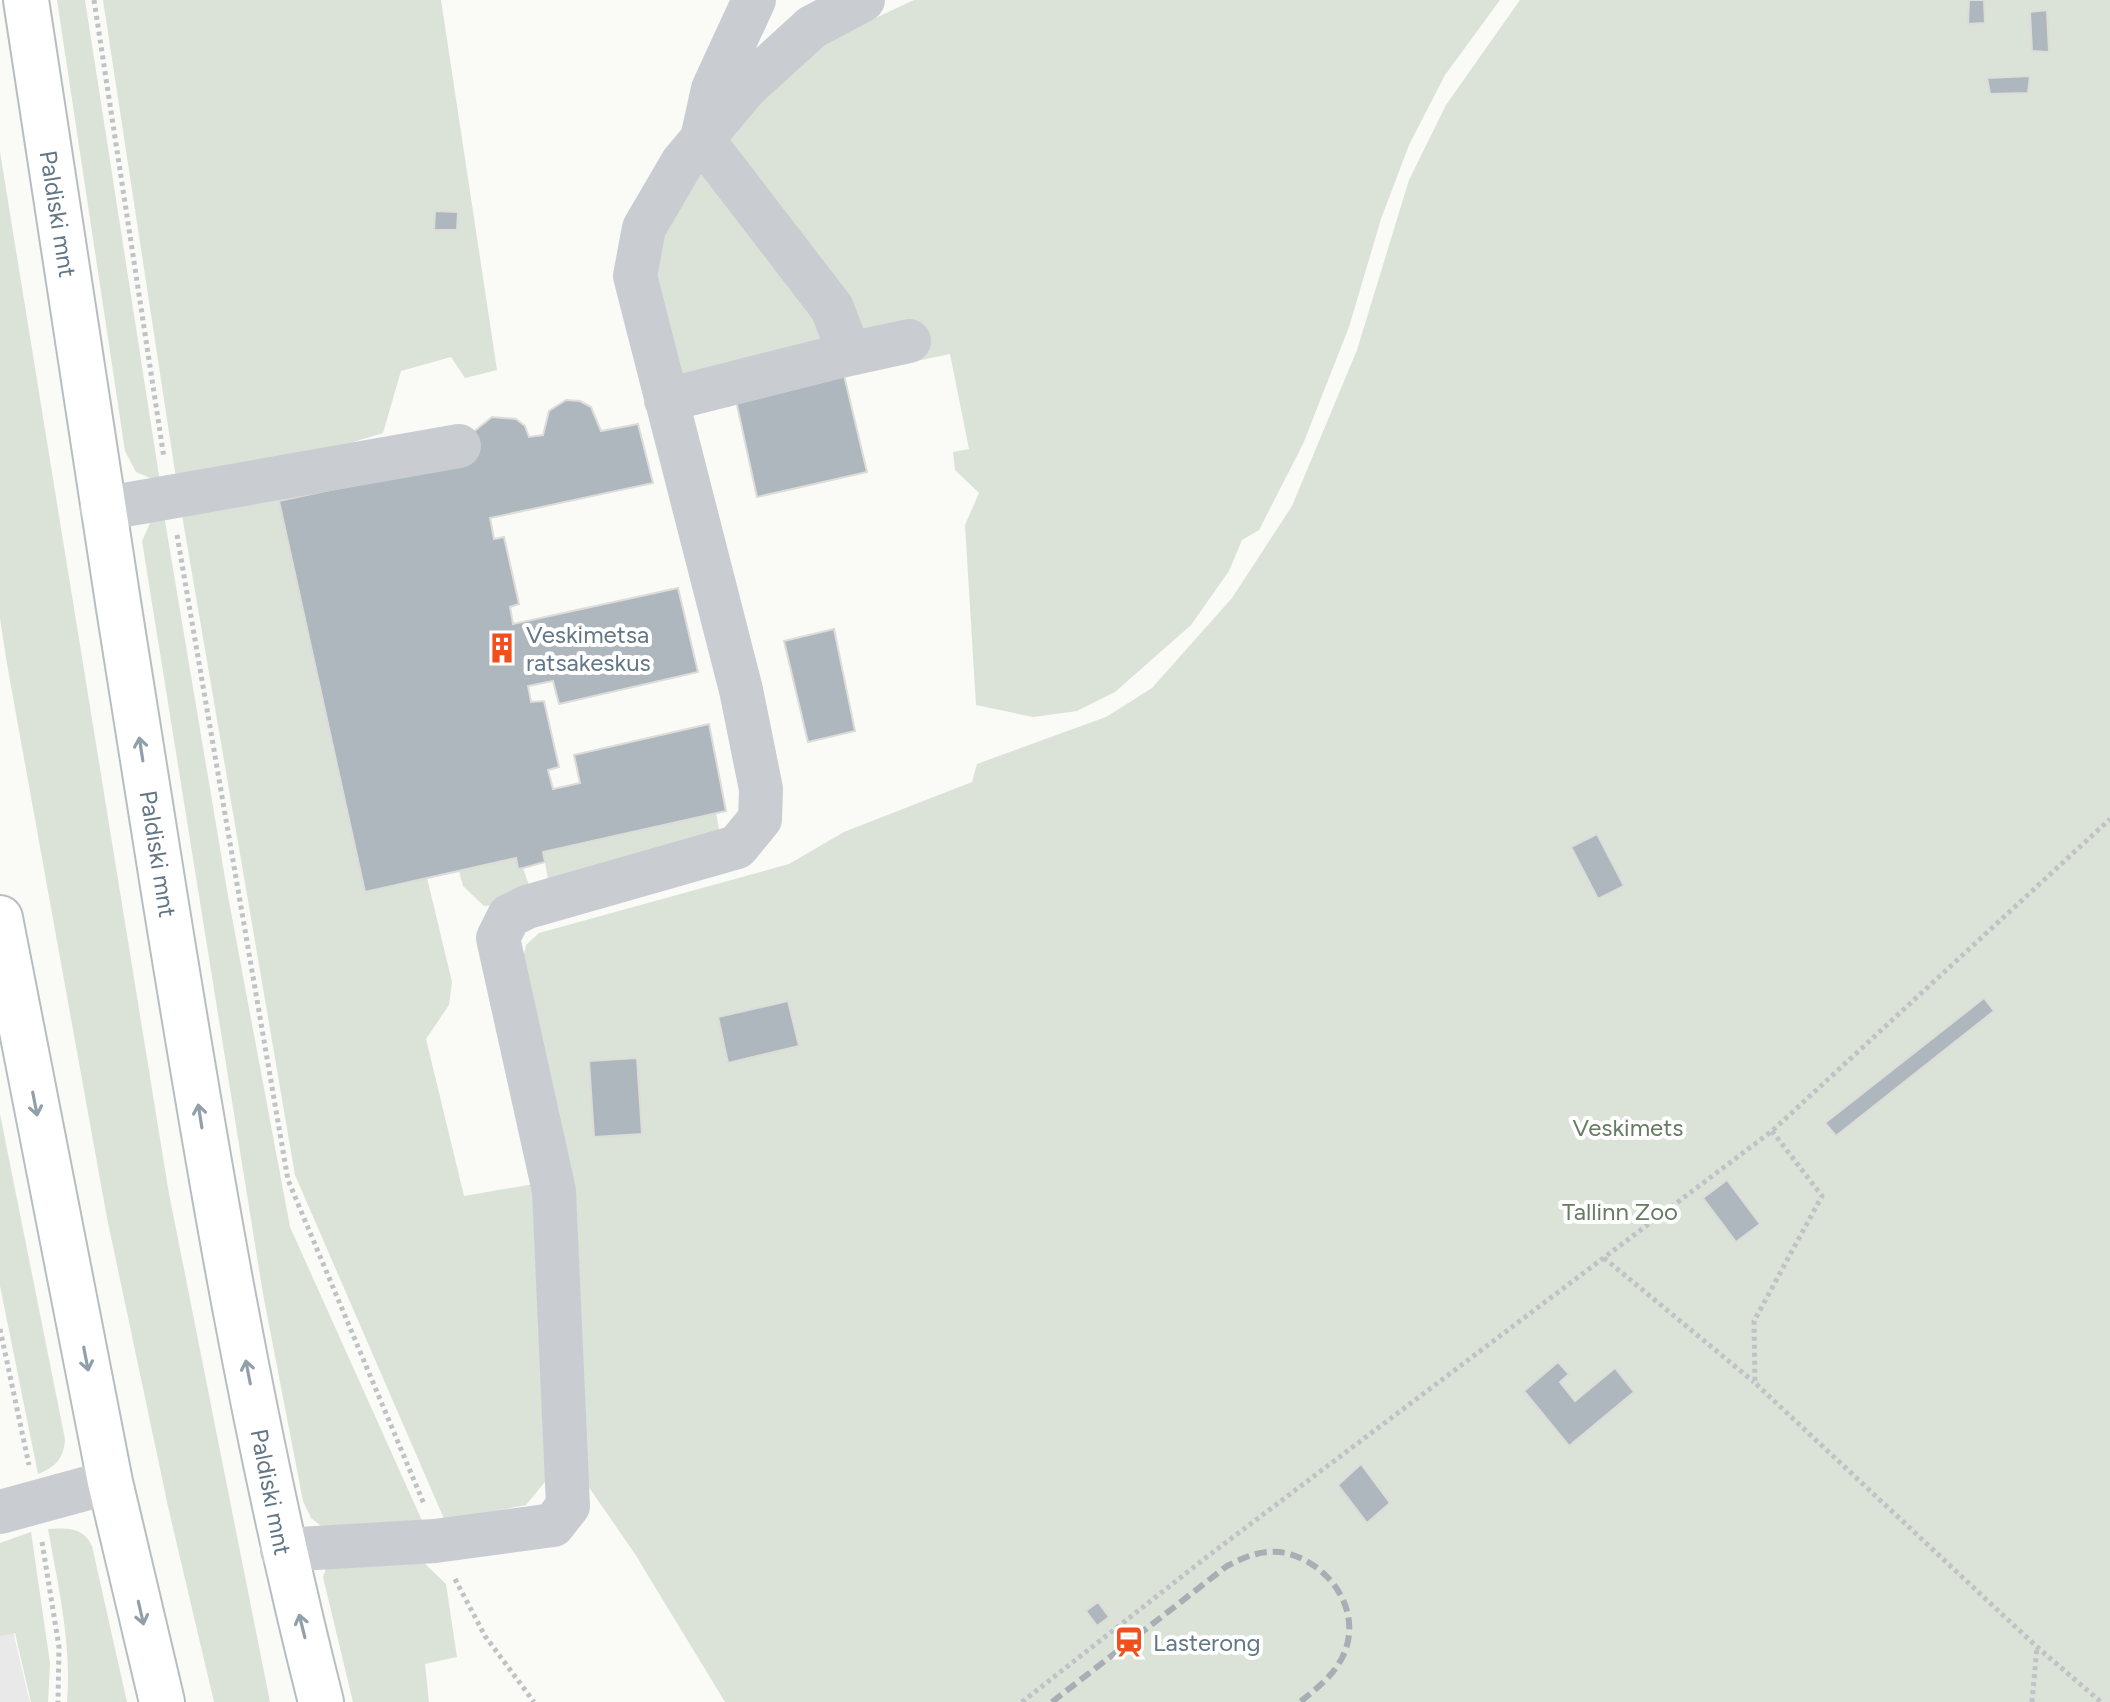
<svg xmlns="http://www.w3.org/2000/svg" width="2110" height="1702" viewBox="0 0 2110 1702" font-family="Figtree,sans-serif">
<rect width="100%" height="100%" fill="#fafaf7"/>
<path fill="#e8e9e8" d="M0,1575L27,1691L30,1702H0Z"/>
<path fill="#dbe2d8" fill-rule="evenodd" d="M57,0H85L160,482L136,472L125,451Z
M103,0H441L497,370L465,378L451,357L401,371L383,433L271,467L176,478Z
M914,0H1500L1445,75L1409,145L1381,219L1349,327L1303,444L1259,530L1242,540L1229,571L1191,625L1115,692L1077,711L1033,717L976,705L965,525L979,493L955,470L953,452L969,449L950,354L845,376L820,274L726,134L803,52Z
M1520,0H2110V1702H725L635,1554L579,1473L522,963L526,945L539,933L789,864L844,832L972,782L977,764L1106,717L1152,688L1232,598L1292,506L1357,350L1409,180L1446,105ZM788,1001L799,1046L728,1062L718,1017ZM636,1058L642,1134L595,1136L590,1061Z
M0,152L169,1194L270,1702H214L169,1511L107,1218L7,664L0,618Z
M692,168L712,171L824,319L820,339L803,352L672,375L647,280Z
M269,489L279,501L365,891L427,878L452,982L449,1005L426,1039L464,1196L534,1184L549,1477L526,1505L445,1521L295,1175L182,515Z
M164,515L228,896L290,1227L424,1525L322,1527L311,1518L303,1501L263,1294L142,541L150,523Z
M716,813L721,840L548,879L543,852Z
M516,858L518,868H523L529,885L505,904L484,906L463,886L459,871Z
M0,1114L65,1439C64,1458 56,1467 38,1474L0,1286Z
M48,1529C67,1528 83,1527 92,1546L127,1702H67C72,1644 58,1586 48,1529Z
M31,1532L50,1663L48,1702H31L15,1633L0,1636V1543Z
M421,1560L446,1584L457,1657L425,1664L429,1702H353L323,1577L327,1566Z"/>
<path fill="#adb7bd" stroke="#dcdcd9" stroke-width="2" d="M1969,0H1984L1985,23L1968,24Z
M2047,10L2049,52L2032,51L2030,12Z
M2030,76L2028,93L1990,94L1987,78Z
M435,211L458,212L457,230H434Z
M843,371L867,472L757,497L735,396Z
M566,400L580,401L591,407L601,431L638,424L653,483L490,518L494,539L504,537L519,604L510,607L513,624L678,588L698,672L559,704L553,681L528,686L531,702L544,701L559,767L548,770L553,789L580,783L574,755L709,724L726,811L543,852L545,862L523,868L518,869L516,858L365,892L279,501L427,469L492,417L516,419L525,426L529,437L543,435L549,411Z
M834,629L855,731L808,742L784,641Z
M1597,834L1624,886L1598,899L1571,847Z
M1984,998L1994,1011L1836,1136L1825,1123Z
M788,1001L799,1046L728,1063L718,1017Z
M637,1058L642,1134L594,1137L589,1061Z
M1727,1180L1760,1224L1736,1242L1703,1198Z
M1558,1362L1569,1374L1560,1382L1575,1401L1615,1368L1634,1392L1569,1446L1524,1391Z
M1361,1464L1390,1503L1367,1523L1338,1485Z
M1098,1602L1109,1617L1097,1626L1086,1611Z"/>
<g fill="none" stroke-linecap="round" stroke-linejoin="round">
<g stroke="#b7bdc1" stroke-width="48">
<path id="major" d="M26,0C71,298 116,595 164,892C208,1164 253,1435 321,1702
M0,918L110,1482L162,1702"/>
</g>
<path stroke="#c0c3c5" stroke-width="5" stroke-dasharray="4 4" stroke-linecap="butt" d="M94,0L164,458
M177,535L288,1180L424,1504
M1772,1131L1822,1196L1754,1321L1755,1383L2037,1647L2101,1702
M1604,1258L1754,1382
M0,1329L29,1465
M42,1542L59,1647L58,1702
M455,1579L485,1636L534,1702
M1022,1702L1208,1556L1772,1131L2110,819
M2032,1702L2037,1647"/>
<path stroke="#c9cdd1" stroke-width="44" d="M845,355L909,341
M666,400L845,355L843,337L832,308L702,139L713,89L754,0
M102,509L459,446
M0,1512L110,1482
M282,1550L435,1541L553,1525L568,1506L554,1191L498,938L509,916L527,907L737,847L760,819L761,789L741,690L635,276L644,228L682,163L746,87L812,27L863,0"/>
<use href="#major" stroke="#fff" stroke-width="44"/>
<path stroke="#a7aeb4" stroke-width="6" stroke-dasharray="12 6" stroke-linecap="butt" d="M1052,1702L1227,1566C1244,1557 1261,1550 1280,1552C1327,1559 1366,1611 1342,1658C1332,1677 1316,1689 1300,1702"/>
</g>
<defs><path id="oneway-shaft" d="M-6 0H5M1.5-3L5.5 0L1.5 3" fill="none" stroke-width="1.6" stroke-linecap="round" stroke-linejoin="round" transform="scale(2)"/></defs>
<g stroke="#919faa">
<use href="#oneway-shaft" transform="translate(141 749) rotate(-99)"/>
<use href="#oneway-shaft" transform="translate(35 1104) rotate(79)"/>
<use href="#oneway-shaft" transform="translate(200 1116) rotate(-99)"/>
<use href="#oneway-shaft" transform="translate(86 1359) rotate(79)"/>
<use href="#oneway-shaft" transform="translate(248 1372) rotate(-101)"/>
<use href="#oneway-shaft" transform="translate(141 1613) rotate(77)"/>
<use href="#oneway-shaft" transform="translate(302 1626) rotate(-104)"/>
</g>
<defs>
<g id="building-bare" transform="scale(2.4)"><path d="M-4-6H4V6H1V3H-1V6H-4ZM-2.5-4.3h1.7v1.8h-1.7ZM.8-4.3h1.7v1.8H.8ZM-2.5-1h1.7V.8h-1.7ZM.8-1h1.7V.8H.8Z" fill="#f24f1f" stroke="#fff" stroke-width="2.5" paint-order="stroke"/></g>
<g id="station-bare" transform="scale(2.4)"><path d="M-3-6H3Q5-6 5-4V2Q5 4 3 4L4.5 6H3L1.5 4h-3L-3 6H-4.5L-3 4Q-5 4-5 2V-4Q-5-6-3-6ZM-3.5-4v3h7v-3ZM-3.5 1v1.5H-2V1ZM2 1v1.5H3.5V1Z" fill="#f24f1f" stroke="#fff" stroke-width="2.5" paint-order="stroke"/></g>
</defs>
<g fill-rule="evenodd">
<use href="#building-bare" x="502" y="648"/>
<use href="#station-bare" x="1129" y="1642"/>
</g>
<g text-anchor="middle" dominant-baseline="central" stroke-width="8" stroke-linejoin="round" paint-order="stroke">
<g font-size="24" fill="#627685" stroke="#fff">
<text transform="translate(58 214) rotate(81)">Paldiski mnt</text>
<text transform="translate(158 854) rotate(81)">Paldiski mnt</text>
<text transform="translate(271 1492) rotate(79)">Paldiski mnt</text>
</g>
<g font-size="24" fill="#627685" stroke="#fff" text-anchor="start">
<text x="526" y="634">Veskimetsa<tspan x="526" dy="28">ratsakeskus</tspan></text>
<text x="1153" y="1642">Lasterong</text>
</g>
<g font-size="24" fill="#667b62" stroke="#fff">
<text x="1628" y="1127">Veskimets</text>
<text x="1620" y="1211">Tallinn Zoo</text>
</g>
</g>
</svg>
